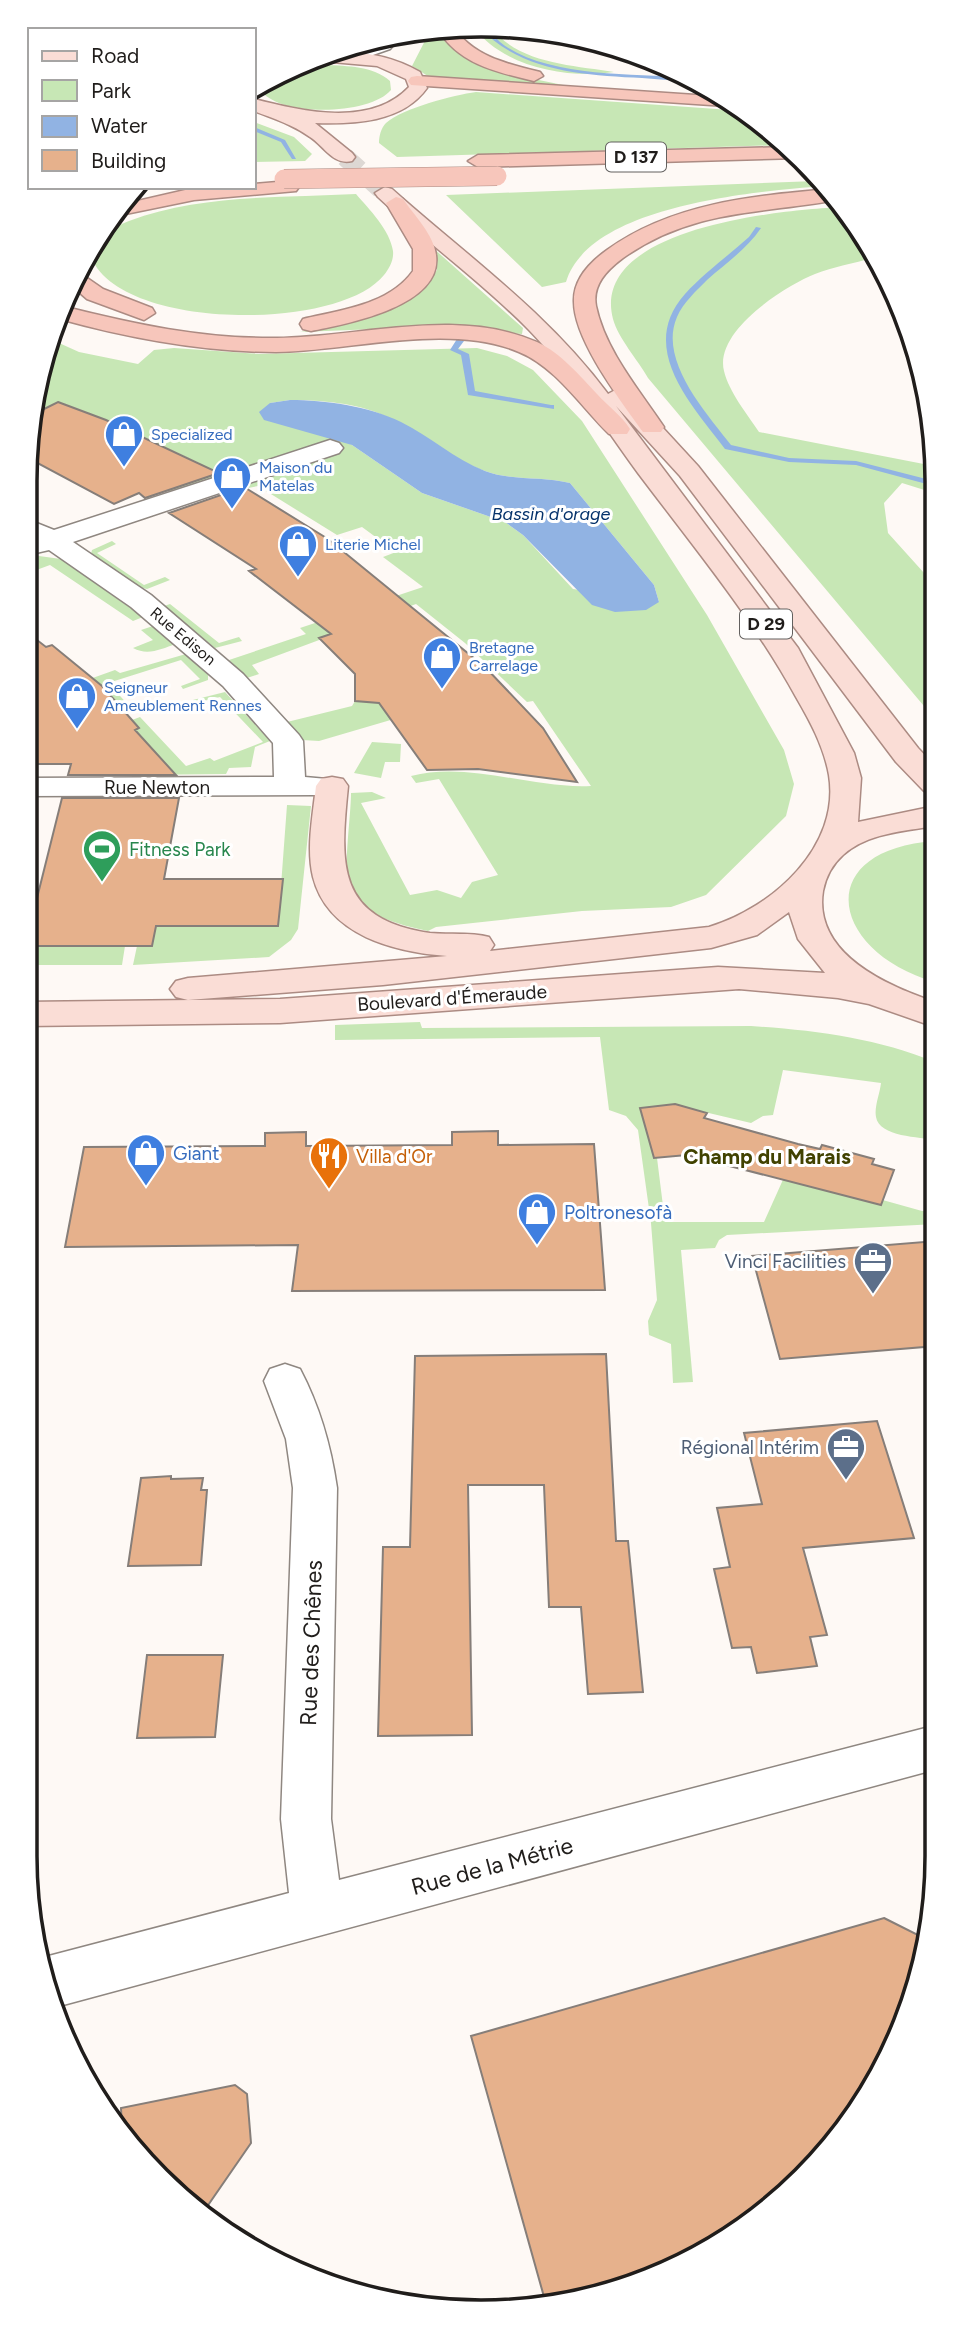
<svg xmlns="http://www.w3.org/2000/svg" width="962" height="2337" viewBox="0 0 962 2337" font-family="Figtree,sans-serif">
<rect width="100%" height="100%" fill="#fef9f5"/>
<path fill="#c7e7b5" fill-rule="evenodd" d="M473,26L491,27C518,64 573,65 614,72C567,79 502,67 473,26Z
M438,28L442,34L534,79L563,85L562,87L434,80L412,66L431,29Z
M326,65C347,66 373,66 390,81L391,90C370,115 283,117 262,92L263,84C278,68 305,66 326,65Z
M476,92L745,111L784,145L397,157L379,143C379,136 381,128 386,123C403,108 454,95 476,92Z
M254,122L294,137L312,154L305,161L254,162Z
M816,181L822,186C754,192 589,205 566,282L542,287L446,195Z
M356,194C369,209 390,230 393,251C394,260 389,269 384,275C337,334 103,330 89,249C101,238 114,226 129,221C199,194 282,198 356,194Z
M841,207L873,258C854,263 833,267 815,274C785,286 714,331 724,371C729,392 747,414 759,432L934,466V493L902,483L884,503L888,533L934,584V659L931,660L934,670V718L648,378C638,360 618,338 613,319C589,227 784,210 841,207Z
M433,248L523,328L522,334L427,327L300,332C350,324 408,315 437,270Z
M48,338L79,352L138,364L154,350L174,348L259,354L477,348L507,356L533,370L582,421L707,615L784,750L794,784L786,816L706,895L671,907L582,911L436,927L428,931C400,925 356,915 348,881C344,862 351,815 351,793L372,792L386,798L361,803L410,895L437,890L461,898L472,882L498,875L439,779L416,783L411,776C469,761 533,789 591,786L533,701L527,702L465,643L416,604L252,665L259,674L247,678L229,660L306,634L300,628L423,587L383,557L396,552L362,527L337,535L258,486L248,488L240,483L172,492L154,483L199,463L107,420L59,402L36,413ZM290,400C320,400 358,403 385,416C420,431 449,458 485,471C511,481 542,476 570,483L654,585L659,602L573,589L523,535L505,522L422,493L352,445L270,403Z
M112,541L116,544L97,553L144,585L165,577L170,580L147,589L138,587L91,554L92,550Z
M39,556L61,559L143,617L133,621L50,565L31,572L25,568L26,559Z
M170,604L219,643L239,637L242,641L215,648L164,606Z
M153,626L176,644C161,649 148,656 133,648L153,640L141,630Z
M186,654L208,675V680L183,689L181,686L200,679L181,660L108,683L133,710L124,712L87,680L115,670L120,673Z
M225,692L270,741L255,747L251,767L229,768L226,774L134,775L135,730L138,728L132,720L140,717L186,766L210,758L214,761L263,742L220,697L196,703L193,700Z
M355,701L380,703L394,719L319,741L302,740L287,722L352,706Z
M372,742L401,744L400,762H385L381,778L354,773Z
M287,805L311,806L298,929L291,940L269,957L133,965L137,946H151L156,926H278Z
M935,841V982C830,952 810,850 935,841Z
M24,934L125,946L122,965H25Z
M420,1022L422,1028L751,1026C813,1030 877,1038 935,1062L936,1140C920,1137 879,1137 876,1117C874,1107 880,1093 881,1083L783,1070L773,1115L763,1116L751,1123L675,1105L640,1108L654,1158H657L665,1222H764L786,1173L922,1211H936V1224L727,1235L719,1240L715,1248L681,1250L693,1382L673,1383L671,1344L649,1335L648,1321L657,1300L651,1223L638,1130L626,1116L609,1110L600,1037L335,1040V1025Z"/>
<path fill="#91b3e3" d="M290,400C326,400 368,406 401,422C430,436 454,459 485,471C511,481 542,476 570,483L654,585L659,602L646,610L615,612L592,605L523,535L505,522L422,493L352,445L264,420L259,412L270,403Z"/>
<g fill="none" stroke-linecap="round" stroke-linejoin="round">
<path fill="#91b3e3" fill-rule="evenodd" d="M479,27H485C490,32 495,37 500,42C543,77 632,74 685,77L691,80C675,82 658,79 642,78C584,75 521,72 479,27Z
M254,127L285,140L296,159H292L281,142L254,131Z
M756,227L761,228C747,249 726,263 707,280C696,291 683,303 677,317C658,360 706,413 731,445L789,458L856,461L934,481V486L856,465L789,462L725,449C691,404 637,348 685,294C704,273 728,256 749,237Z
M457,339L464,341L458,349L469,354L475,391L551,405H554V409L468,395L461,355L450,350Z"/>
</g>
<path fill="#e6b18c" stroke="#867e79" stroke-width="2" d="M58,402L106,420L219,473L145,498L139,493L114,504L28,458L36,413Z
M244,487L328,539L486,668L543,728L577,782L478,769L427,770L379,703L355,701V674L319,638L331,634L249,571L256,569L169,513Z
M24,630L46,647L52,645L102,686L139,728L135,730L176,775H68L71,764H24Z
M62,798H179L164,879H283L278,926H156L152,946H25Z
M675,1104L707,1113L704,1118L798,1144L820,1149L822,1145L874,1159L872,1164L894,1170L881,1205L687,1155L654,1158L640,1108Z
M498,1131V1145L594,1144L605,1290L292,1291L298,1245L65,1247L84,1147L265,1146V1133L306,1132V1146L452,1145V1132Z
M936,1241V1346L780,1359L752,1256Z
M606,1354L616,1541H628L643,1692L588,1694L581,1607H549L544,1485H468L472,1735L378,1736L383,1547H410L415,1356Z
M877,1421L914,1538L803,1548L827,1635L810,1637L817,1666L757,1673L751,1647L732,1648L714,1569L730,1567L717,1508L762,1504L744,1433Z
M171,1476V1479L203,1478L201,1490H207L201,1565L128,1566L141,1478Z
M147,1655H223L215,1737L137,1738Z
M884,1918L924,1938L913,2002L843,2134L734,2236L570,2304H546L471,2036Z
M235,2085L247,2094L251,2143L204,2211L138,2157L122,2130L121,2108Z"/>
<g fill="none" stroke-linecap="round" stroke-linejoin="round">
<path stroke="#ddd8d4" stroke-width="19" stroke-dasharray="19 10" stroke-linecap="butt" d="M345,157L385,193"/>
<g stroke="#8f8781" stroke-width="3">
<path id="minor" d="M403,33L390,49L350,63L341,58L383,37Z
M330,440L339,443L343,448L339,453L73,542L151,595L243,674L299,735L303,741L305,777L327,779L332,786L327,793L316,795L24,796V778L274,777L273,743L223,686L131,607L49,550L36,553L26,551L24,542L29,539L24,536V518L54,530Z
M285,1364L300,1369C320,1407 331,1446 337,1488L331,1819L339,1880L937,1725V1769L52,2008L41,1958L289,1893L281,1819L293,1488L286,1439L264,1381L270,1369Z"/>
</g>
<g stroke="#ac8b83" stroke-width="3">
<path id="major" d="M331,52C363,51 393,56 420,72L427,88C402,123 354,124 315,123L352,153L355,157L352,161C334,166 324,146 310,137C292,124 274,119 254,111V99C302,111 370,128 409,87L406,79L377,66L309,60Z
M385,187L392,189C467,256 547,312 608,394L619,388L628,390L698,466L918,748L934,765L935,793L924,791L896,762L680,476L616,406L798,648L854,753L861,778L858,822L935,806V826C905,831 867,833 843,855C832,865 826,876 823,891C813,954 887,986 935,1002V1027L869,1004L838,998L739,989L280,1023L24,1026V1002L280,999L718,967L825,973L798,939L789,912L757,935L711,948L383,985L188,1000L176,997L170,989L176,981L188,978L447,956C395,952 328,936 313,877C306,848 313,815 316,786L321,779L332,777L343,779L348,786C340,865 336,919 430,933C450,935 470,932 489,937L494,945L490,951L709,927C772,908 841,847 829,775C824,747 810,721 796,697C752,617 693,546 638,473C602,424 571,373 529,330C482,282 427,243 378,197L375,193Z"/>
</g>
<g stroke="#ac8b83" stroke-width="3">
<path id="highway" d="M453,26C472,56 507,64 540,72L543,76L534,81C496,72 458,64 437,28Z
M417,76L725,97L741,107L411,85L408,81L411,77Z
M787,147L799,158L478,167L468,161L478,155Z
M289,181L299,187L296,191L194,200L111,217L120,205L194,188L254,187V184Z
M830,189L837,200C759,214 692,209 623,258C607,270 592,285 596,306C605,350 640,391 664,427L661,432H643C621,401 574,340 574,302C573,280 590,262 607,250C672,203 752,196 830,189Z
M396,197L403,199C414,215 434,235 436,255C443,306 347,324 311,331L303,329L300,324L303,319C340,310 389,305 413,271V249L386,203Z
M77,271L103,289L152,308L155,313L144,320L87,299L71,285Z
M62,306C133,324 203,339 277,338C361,337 457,307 537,342C561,353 580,376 597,394C608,406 622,416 630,429L627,434H609C582,408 556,367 519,352C449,322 351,351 276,352C201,352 128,338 56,318Z"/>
</g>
<use href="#minor" fill="#fff" fill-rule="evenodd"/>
<use href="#major" fill="#faddd6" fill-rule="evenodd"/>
<use href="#highway" fill="#f7c6bb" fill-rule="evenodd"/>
<g stroke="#ac8b83" stroke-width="20" stroke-linecap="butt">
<path id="highway-bridge" d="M284,179L497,176"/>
</g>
<use href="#highway-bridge" stroke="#f7c6bb" stroke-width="19"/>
</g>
<defs>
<g id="shop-pin" transform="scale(2.0125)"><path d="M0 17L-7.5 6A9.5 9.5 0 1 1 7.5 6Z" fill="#3f7fe0" stroke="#fff"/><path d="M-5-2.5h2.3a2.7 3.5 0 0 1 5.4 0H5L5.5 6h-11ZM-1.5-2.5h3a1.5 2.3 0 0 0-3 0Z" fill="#fff"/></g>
<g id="stadium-pin" transform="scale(2.0125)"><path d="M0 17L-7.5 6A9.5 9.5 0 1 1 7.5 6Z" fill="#2e9e5b" stroke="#fff"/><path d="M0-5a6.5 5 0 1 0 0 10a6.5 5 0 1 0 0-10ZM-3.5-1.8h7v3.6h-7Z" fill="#fff"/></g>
<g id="restaurant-pin" transform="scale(2.0125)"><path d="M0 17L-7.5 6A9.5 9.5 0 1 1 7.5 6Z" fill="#e8710a" stroke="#fff"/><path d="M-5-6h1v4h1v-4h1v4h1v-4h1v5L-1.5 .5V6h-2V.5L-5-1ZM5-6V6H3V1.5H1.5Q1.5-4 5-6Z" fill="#fff"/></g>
<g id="office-pin" transform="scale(2.0125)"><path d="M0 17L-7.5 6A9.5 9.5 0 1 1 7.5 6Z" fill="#5c6f8a" stroke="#fff"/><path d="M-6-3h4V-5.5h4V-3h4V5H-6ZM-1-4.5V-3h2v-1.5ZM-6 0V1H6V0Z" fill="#fff"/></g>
</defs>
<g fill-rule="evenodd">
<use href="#shop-pin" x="124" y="434"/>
<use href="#shop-pin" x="232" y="476"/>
<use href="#shop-pin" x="298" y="544"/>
<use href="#shop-pin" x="442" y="656"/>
<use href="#shop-pin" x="77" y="696"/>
<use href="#stadium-pin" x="102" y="849"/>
<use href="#shop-pin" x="146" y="1153"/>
<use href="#restaurant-pin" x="329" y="1156"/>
<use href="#shop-pin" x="537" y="1212"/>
<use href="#office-pin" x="873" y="1261"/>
<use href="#office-pin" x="846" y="1447"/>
</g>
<g text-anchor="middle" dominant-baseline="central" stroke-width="6" stroke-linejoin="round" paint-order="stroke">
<g font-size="16" fill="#366cbe" stroke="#fff" text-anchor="start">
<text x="151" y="434">Specialized</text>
<text x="259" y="467">Maison du<tspan x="259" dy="18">Matelas</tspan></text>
<text x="325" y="544">Literie Michel</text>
<text x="469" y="647">Bretagne<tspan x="469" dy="18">Carrelage</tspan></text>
<text x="104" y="687">Seigneur<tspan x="104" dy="18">Ameublement Rennes</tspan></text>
</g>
<g font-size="16" fill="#201d1b" stroke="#fff">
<text transform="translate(183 636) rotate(40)">Rue Edison</text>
</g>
<g fill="#fff" stroke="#63615f" stroke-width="2">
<rect x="606" y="142.5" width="60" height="29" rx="5"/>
<rect x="740" y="609.5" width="52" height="29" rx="5"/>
</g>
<g font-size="18" font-weight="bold" fill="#201d1b">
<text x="636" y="157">D 137</text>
<text x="766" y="624">D 29</text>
</g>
<g font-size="18" font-style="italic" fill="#05326b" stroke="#fff">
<text x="551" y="514">Bassin d'orage</text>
</g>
<g font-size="19" fill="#201d1b" stroke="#fff">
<text x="157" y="787">Rue Newton</text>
<text transform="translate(452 998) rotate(-4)">Boulevard d'Émeraude</text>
</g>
<g font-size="19" fill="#27864d" stroke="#fff" text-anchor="start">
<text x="129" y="849">Fitness Park</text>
</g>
<g font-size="19" fill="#366cbe" stroke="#fff" text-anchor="start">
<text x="173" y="1153">Giant</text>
<text x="564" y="1212">Poltronesofà</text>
</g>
<g font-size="19" fill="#c56008" stroke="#fff" text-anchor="start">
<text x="356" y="1156">Villa d'Or</text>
</g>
<g font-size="19" fill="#4e5e75" stroke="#fff" text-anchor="end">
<text x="846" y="1261">Vinci Facilities</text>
<text x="819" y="1447">Régional Intérim</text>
</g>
<g font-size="21" font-weight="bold" fill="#414200" stroke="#fff">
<text x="767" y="1156">Champ du Marais</text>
</g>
<g font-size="23" fill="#201d1b" stroke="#fff">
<text transform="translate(311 1643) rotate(-88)">Rue des Chênes</text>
<text transform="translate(492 1866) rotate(-15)">Rue de la Métrie</text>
</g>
</g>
<path d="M0 0H962V2337H0ZM481 37H481A444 444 0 0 1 925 481V1856A444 444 0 0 1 481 2300H481A444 444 0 0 1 37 1856V481A444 444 0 0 1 481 37Z" fill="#fff" fill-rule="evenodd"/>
<path fill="none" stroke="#201d1b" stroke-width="3.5" d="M481 37H481A444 444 0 0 1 925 481V1856A444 444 0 0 1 481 2300H481A444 444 0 0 1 37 1856V481A444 444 0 0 1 481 37Z"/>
<rect x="28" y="28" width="228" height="161" fill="#ffffff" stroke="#a6a5a4" stroke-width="2"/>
<rect x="42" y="51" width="35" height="10" fill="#faddd6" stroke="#a6a5a4" stroke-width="2"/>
<text x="91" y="63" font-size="21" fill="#201d1b">Road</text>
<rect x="42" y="80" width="35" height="21" fill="#c7e7b5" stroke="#a6a5a4" stroke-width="2"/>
<text x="91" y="98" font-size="21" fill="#201d1b">Park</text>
<rect x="42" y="116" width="35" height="21" fill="#91b3e3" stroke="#a6a5a4" stroke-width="2"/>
<text x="91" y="133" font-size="21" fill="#201d1b">Water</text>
<rect x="42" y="150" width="35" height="21" fill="#e6b18c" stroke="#a6a5a4" stroke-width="2"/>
<text x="91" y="168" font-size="21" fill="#201d1b">Building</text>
</svg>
